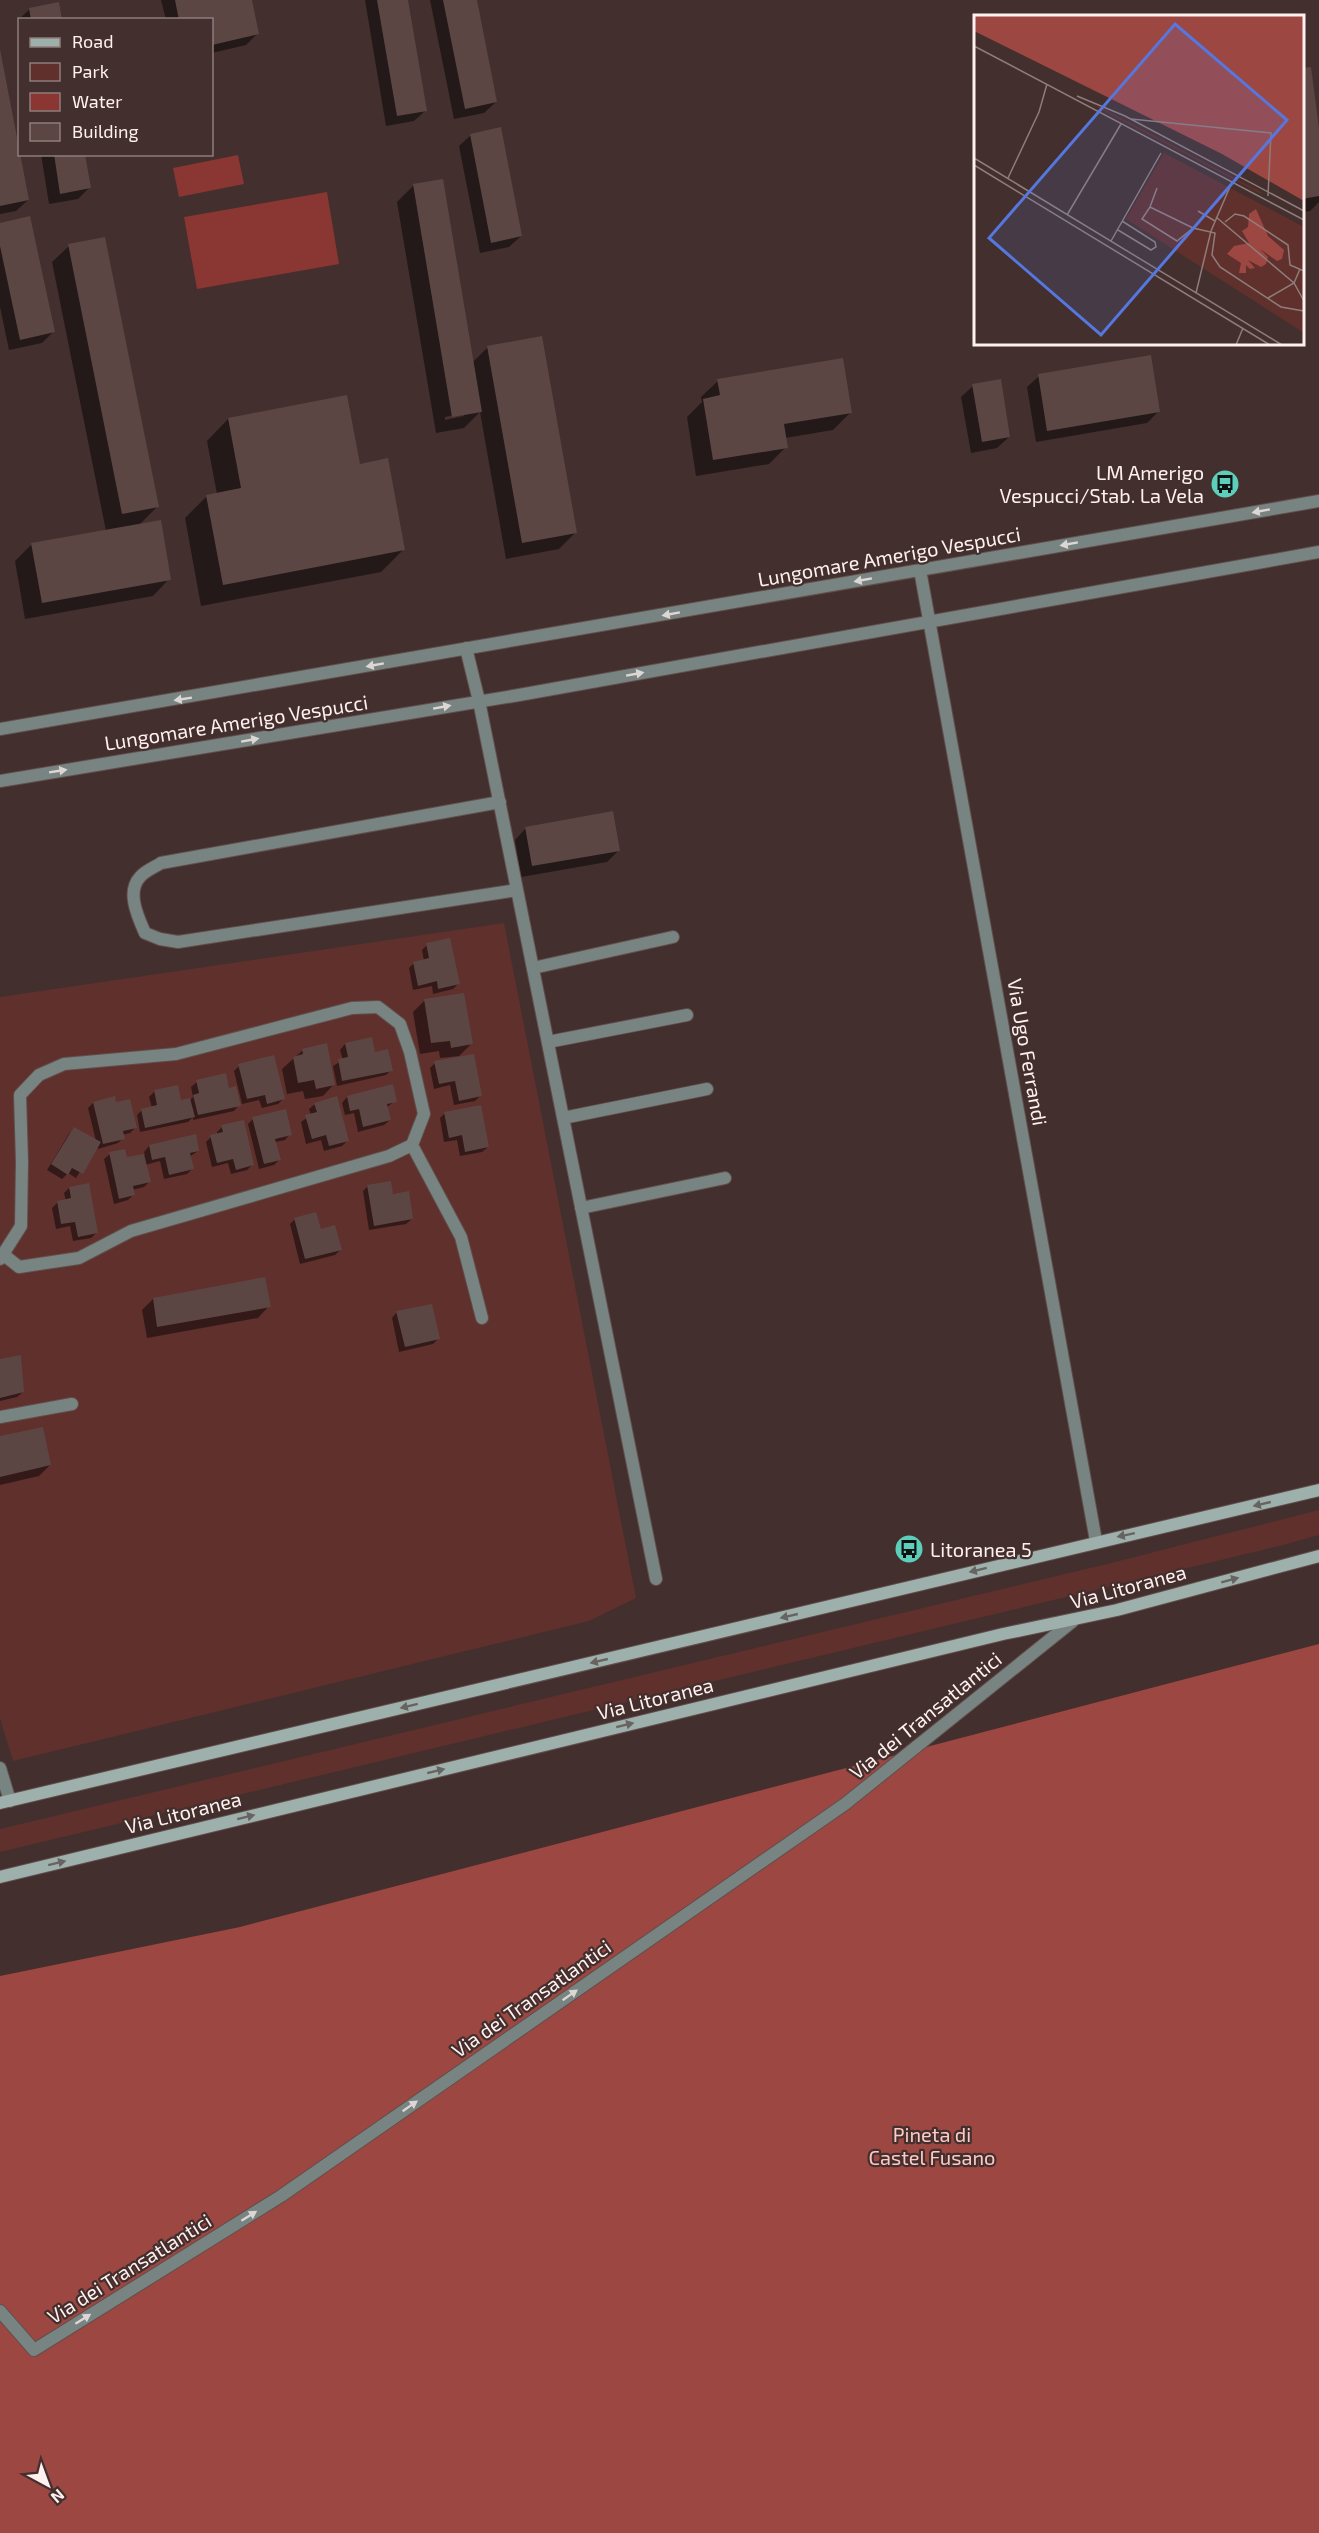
<svg xmlns="http://www.w3.org/2000/svg" width="1319" height="2533" viewBox="0 0 1319 2533" font-family="'Exo 2',sans-serif">
<rect width="100%" height="100%" fill="#432f2d"/>
<path fill="#60302c" d="M504,923L636,1598L589,1621L13,1761L0,1718V997Z
M1319,1510V1535L1283,1545L0,1852V1829L1111,1563Z"/>
<path fill="#9d4742" d="M1319,1644V2533H0V1976L240,1927Z"/>
<path fill="#8a3632" d="M238,155L244,184L179,197L173,168Z
M327,192L339,264L197,289L184,217Z"/>
<path fill="#0007" fill-rule="evenodd" d="M161,0H250L258,33L246,45L212,53V20H166Z
M365,0H406L426,110L414,121L386,126Z
M430,0H476L496,102L484,113L454,119Z
M30,9L60,20H20V27L18,20Z
M0,51L28,200L16,211L0,214Z
M1302,70L1319,139V202L1310,211L1302,212Z
M471,135L521,236L509,247L480,253L459,146Z
M41,154H83L89,188L78,199L49,204Z
M414,185L472,363L488,347L576,532L559,549L506,559L480,412L464,428L436,433L397,202ZM464,413V416L445,420V417Z
M0,224L54,331L42,343L9,350L0,307Z
M69,246L157,507L138,526L169,579L153,596L25,619L15,561L32,544L106,531L52,262Z
M1039,376L1159,411L1147,423L1036,442L1027,387Z
M718,381L850,413L833,430L785,438L786,447L769,464L696,476L687,417L702,402L701,397Z
M973,386L1009,437L997,448L971,453L961,397Z
M228,419L358,465L403,550L381,572L201,606L185,518L207,496L217,494L207,441Z
M526,828L618,851L607,862L521,877L515,840Z
M427,945L459,983L453,989L433,994L432,986L413,990L409,968L414,963L424,961L422,950Z
M424,1001L471,1044L459,1056L440,1058L439,1051L420,1054L413,1012Z
M345,1044L374,1054L391,1070L386,1075L337,1086L333,1066L343,1060L340,1050Z
M303,1050L334,1084L323,1096L305,1099L303,1091L287,1094L282,1069Z
M435,1063L481,1095L475,1101L454,1105L450,1085L434,1089L430,1068Z
M239,1066L283,1099L278,1104L262,1108L259,1100L242,1104L234,1071Z
M197,1082L228,1090L239,1105L234,1111L193,1120V1117L188,1122L140,1132L137,1115L142,1110L152,1108L149,1097L155,1091L180,1101H189L193,1097L191,1087Z
M347,1097L395,1101L387,1107L390,1120L384,1125L358,1132L354,1113L345,1115L342,1103Z
M93,1103L115,1104L135,1128L130,1133L122,1135L123,1138L118,1143L98,1149L97,1145L76,1178L68,1173L62,1179L47,1170L69,1134L74,1129L96,1141L88,1108Z
M315,1104L347,1141L342,1146L324,1151L321,1140L306,1144L301,1122L311,1115L309,1109Z
M445,1113L488,1147L482,1152L460,1156L457,1140L444,1142L440,1118Z
M253,1119L290,1134L285,1140L275,1142L279,1160L274,1165L259,1169L248,1124Z
M222,1127L252,1165L247,1170L231,1174L228,1163L212,1167L206,1142L211,1137L217,1135V1132Z
M149,1146L198,1151L189,1157L192,1169L187,1174L164,1179L160,1161L145,1165L149,1182L144,1187L132,1190L133,1195L128,1200L114,1204L104,1159L110,1154L126,1159L145,1155L144,1152Z
M368,1186L392,1196L412,1219L406,1224L369,1230L363,1191Z
M69,1188L97,1232L91,1238L73,1241L70,1226L56,1229L52,1208L58,1202L66,1201L64,1193Z
M295,1219L320,1231L340,1250L335,1255L300,1264L290,1224Z
M153,1299L269,1306L258,1318L147,1338L142,1310Z
M397,1312L438,1339L433,1344L399,1352L392,1318Z
M0,1360L23,1392L17,1397L0,1401Z
M0,1437L50,1465L39,1476L0,1485Z"/>
<path fill="#5c4644" d="M175,0H252L259,34L212,45V20H179Z
M377,0H408L427,111L397,116Z
M443,0H477L497,102L465,109Z
M59,2L62,20H31L29,8Z
M0,49L29,200L0,206Z
M1311,67L1319,128V196L1302,199V68Z
M501,127L522,236L491,243L470,134Z
M54,154H85L91,188L60,194Z
M443,179L482,412L452,417L413,184Z
M30,216L55,332L20,340L0,246V223Z
M105,237L159,507L122,514L68,244Z
M542,336L577,533L522,543L487,346Z
M1151,355L1160,412L1047,431L1038,374Z
M843,358L852,413L784,424L788,448L713,460L703,399L720,395L717,379Z
M1001,379L1010,437L982,442L972,384Z
M347,395L360,464L388,458L405,550L223,585L206,495L241,488L228,418Z
M161,520L171,580L42,603L31,543Z
M613,811L620,851L532,866L525,827Z
M450,938L460,984L438,989L437,981L418,986L413,962L429,958L426,943Z
M464,993L473,1044L451,1048L450,1041L431,1043L424,999Z
M372,1037L375,1052L388,1049L393,1071L342,1081L338,1059L348,1057L345,1043Z
M327,1043L335,1085L316,1089L314,1080L298,1083L293,1057L303,1054L302,1049Z
M474,1054L482,1096L459,1101L455,1081L439,1084L434,1061Z
M274,1055L285,1099L267,1104L265,1095L247,1099L238,1064Z
M226,1073L229,1088L236,1086L241,1106L198,1115L193,1095L199,1093L196,1080Z
M393,1084L397,1102L387,1104L391,1120L363,1127L359,1109L350,1111L347,1096Z
M178,1085L181,1100L190,1098L195,1117L145,1128L141,1109L157,1105L154,1090Z
M115,1096L116,1102L130,1099L137,1128L123,1131L125,1139L103,1144L93,1102Z
M337,1096L349,1141L329,1146L326,1135L312,1139L305,1115L317,1112L314,1103Z
M481,1105L489,1147L465,1152L462,1135L449,1138L444,1112Z
M286,1109L292,1135L275,1139L281,1160L264,1164L252,1117Z
M244,1120L254,1165L236,1170L233,1159L217,1163L210,1135L223,1132L221,1125Z
M74,1127L101,1142L83,1174L72,1168L68,1175L51,1164Z
M196,1134L199,1151L190,1153L194,1169L169,1175L165,1157L152,1160L149,1145Z
M125,1149L127,1157L144,1154L151,1182L133,1186L135,1195L119,1199L109,1152Z
M391,1181L393,1194L409,1191L413,1219L374,1226L367,1185Z
M89,1183L98,1233L78,1237L75,1222L61,1224L57,1201L71,1198L69,1187Z
M316,1212L321,1229L335,1225L342,1250L305,1259L294,1218Z
M265,1277L271,1307L157,1327L153,1298Z
M432,1304L440,1339L405,1347L396,1311Z
M21,1355L24,1392L0,1398V1359Z
M43,1427L51,1465L0,1477V1436Z"/>
<g fill="none" stroke-linecap="round" stroke-linejoin="round">
<g stroke="#614e4c" stroke-width="14">
<path id="lane" d="M479,701L656,1579
M500,802L161,863C155,867 145,871 140,877C126,892 138,917 145,933L160,939L178,942L517,890
M533,968L673,937
M548,1042L687,1015
M563,1118L707,1089
M412,1145L461,1237L482,1318
M581,1208L725,1178
M0,1259L21,1226L22,1162L20,1095L39,1075L64,1064L176,1054L352,1008L378,1007L400,1024L410,1052L424,1114L412,1145L389,1156L131,1231L79,1258L19,1267L4,1255
M0,1417L72,1404
M0,1768L10,1801"/>
</g>
<g stroke="#614e4c" stroke-width="14">
<path id="street" d="M920,570L1096,1541
M466,648L479,701
M0,729L1319,501
M0,781L519,695L1319,552
M0,2311L34,2350L281,2196L845,1804L1073,1621"/>
</g>
<g stroke="#614e4c" stroke-width="14">
<path id="secondary" d="M0,1803L1319,1490
M0,1877L1003,1634L1117,1610L1319,1556"/>
</g>
<use href="#lane" stroke="#788481" stroke-width="12"/>
<use href="#street" stroke="#788481" stroke-width="12"/>
<use href="#secondary" stroke="#9eb0ac" stroke-width="12"/>
</g>
<defs><path id="oneway-solid" d="M-6-.8H1V-3.2L6.5 0L1 3.2V.8H-6Z" transform="scale(1.5)"/></defs>
<g fill="#ddd6d4">
<use href="#oneway-solid" transform="translate(1261 511) rotate(170)"/>
<use href="#oneway-solid" transform="translate(1069 544) rotate(170)"/>
<use href="#oneway-solid" transform="translate(863 580) rotate(170)"/>
<use href="#oneway-solid" transform="translate(671 614) rotate(170)"/>
<use href="#oneway-solid" transform="translate(375 665) rotate(170)"/>
<use href="#oneway-solid" transform="translate(635 674) rotate(-10)"/>
<use href="#oneway-solid" transform="translate(183 699) rotate(171)"/>
<use href="#oneway-solid" transform="translate(442 707) rotate(-10)"/>
<use href="#oneway-solid" transform="translate(250 740) rotate(-10)"/>
<use href="#oneway-solid" transform="translate(58 771) rotate(-9)"/>
<use href="#oneway-solid" transform="translate(570 1995) rotate(-35)"/>
<use href="#oneway-solid" transform="translate(410 2106) rotate(-35)"/>
<use href="#oneway-solid" transform="translate(249 2216) rotate(-32)"/>
<use href="#oneway-solid" transform="translate(83 2319) rotate(-32)"/>
</g>
<g fill="#676360">
<use href="#oneway-solid" transform="translate(1262 1504) rotate(167)"/>
<use href="#oneway-solid" transform="translate(1126 1535) rotate(168)"/>
<use href="#oneway-solid" transform="translate(978 1570) rotate(166)"/>
<use href="#oneway-solid" transform="translate(1230 1580) rotate(-15)"/>
<use href="#oneway-solid" transform="translate(789 1616) rotate(167)"/>
<use href="#oneway-solid" transform="translate(599 1661) rotate(167)"/>
<use href="#oneway-solid" transform="translate(409 1706) rotate(166)"/>
<use href="#oneway-solid" transform="translate(625 1725) rotate(-14)"/>
<use href="#oneway-solid" transform="translate(436 1771) rotate(-14)"/>
<use href="#oneway-solid" transform="translate(246 1817) rotate(-14)"/>
<use href="#oneway-solid" transform="translate(57 1863) rotate(-14)"/>
</g>
<defs>
<g id="bus-disc" transform="scale(1.5)"><circle r="9.5" fill="#5cceba" stroke="#432f2d"/><path d="M-5-6H5V4H4V6H2V4H-2V6H-4V4H-5ZM-3.5-4V0h7V-4ZM-3.5 1.2v1.5H-2V1.2ZM2 1.2v1.5H3.5V1.2Z" fill="#111"/></g>
</defs>
<g fill-rule="evenodd">
<use href="#bus-disc" x="1225" y="484"/>
<use href="#bus-disc" x="909" y="1549"/>
</g>
<g text-anchor="middle" dominant-baseline="central" stroke-width="4.5" stroke-linejoin="round" paint-order="stroke">
<g font-size="20" fill="#fff1ef" stroke="#432f2d" text-anchor="end">
<text x="1204" y="472">LM Amerigo<tspan x="1204" dy="23">Vespucci/Stab. La Vela</tspan></text>
<text x="930" y="1549" text-anchor="start">Litoranea 5</text>
</g>
<g font-size="20" fill="#fff1ef" stroke="#432f2d">
<text transform="translate(889 556) rotate(-10)">Lungomare Amerigo Vespucci</text>
<text transform="translate(236 722) rotate(-9)">Lungomare Amerigo Vespucci</text>
<text transform="translate(1028 1052) rotate(80)">Via Ugo Ferrandi</text>
<text transform="translate(1128 1586) rotate(-15)">Via Litoranea</text>
<text transform="translate(655 1698) rotate(-14)">Via Litoranea</text>
<text transform="translate(925 1715) rotate(-39)">Via dei Transatlantici</text>
<text transform="translate(183 1812) rotate(-14)">Via Litoranea</text>
<text transform="translate(531 1998) rotate(-35)">Via dei Transatlantici</text>
<text transform="translate(129 2268) rotate(-32)">Via dei Transatlantici</text>
</g>
<g font-size="20" fill="#fdcac5" stroke="#432f2d">
<text x="932" y="2134">Pineta di<tspan x="932" dy="23">Castel Fusano</tspan></text>
</g>
</g>
<g transform="translate(974 15)">
<rect width="330" height="330" fill="#432f2d"/>
<path d="M113,87L132,95L289,178H285ZM190,138L330,212V318L152,204Z" fill="#60302c"/>
<path d="M0,0H330V186L248,139L0,16ZM282,194L294,221L310,235L308,244L303,246L286,234L294,242L292,249L287,252L274,245L281,253L276,254L272,250V258H265L267,248L253,239L260,231L275,228L268,216L274,212L275,199Z" fill="#9d4742"/>
<path fill="none" stroke="#8e7d7b" stroke-width="1.5" d="M0,31L330,205M103,81L151,101L330,196M157,104L297,118L294,181M0,143L308,330M0,150L296,330M34,163L65,97L73,69M176,192L183,173M224,196L241,206M93,200L147,109M242,202L320,268L330,286M251,207L261,199L270,201L314,230L316,250L330,256M219,213L203,226L168,204L176,192L219,213L241,218L238,240L246,252L307,292L330,296M144,215L177,235L182,232L181,227L148,206M137,226L187,138M222,278L237,216L258,167M294,283L320,268L326,254M262,330L269,313"/>
<path fill="#5677de" fill-opacity="0.15" stroke="#5677de" stroke-width="3" d="M201,9L313,105L127,320L15,223Z"/>
<rect width="330" height="330" fill="none" stroke="#fff1ef" stroke-width="3"/>
</g>
<rect x="18" y="18" width="195" height="138" fill="#432f2d" stroke="#8e7d7b" stroke-width="1.5"/>
<rect x="30" y="38" width="30" height="9" fill="#9eb0ac" stroke="#8e7d7b" stroke-width="1.5"/>
<text x="72" y="48" font-size="18" fill="#fff1ef">Road</text>
<rect x="30" y="63" width="30" height="18" fill="#60302c" stroke="#8e7d7b" stroke-width="1.5"/>
<text x="72" y="78" font-size="18" fill="#fff1ef">Park</text>
<rect x="30" y="93" width="30" height="18" fill="#8a3632" stroke="#8e7d7b" stroke-width="1.5"/>
<text x="72" y="108" font-size="18" fill="#fff1ef">Water</text>
<rect x="30" y="123" width="30" height="18" fill="#5c4644" stroke="#8e7d7b" stroke-width="1.5"/>
<text x="72" y="138" font-size="18" fill="#fff1ef">Building</text>
<g transform="translate(48 2485) rotate(139)" stroke="#432f2d" stroke-width="4.5" paint-order="stroke">
<path d="M0-4.5L10 22L0 15L-10 22Z" fill="#fff1ef"/>
<text y="-9" font-size="16" font-weight="bold" text-anchor="middle" fill="#fff1ef">N</text>
</g>
</svg>
